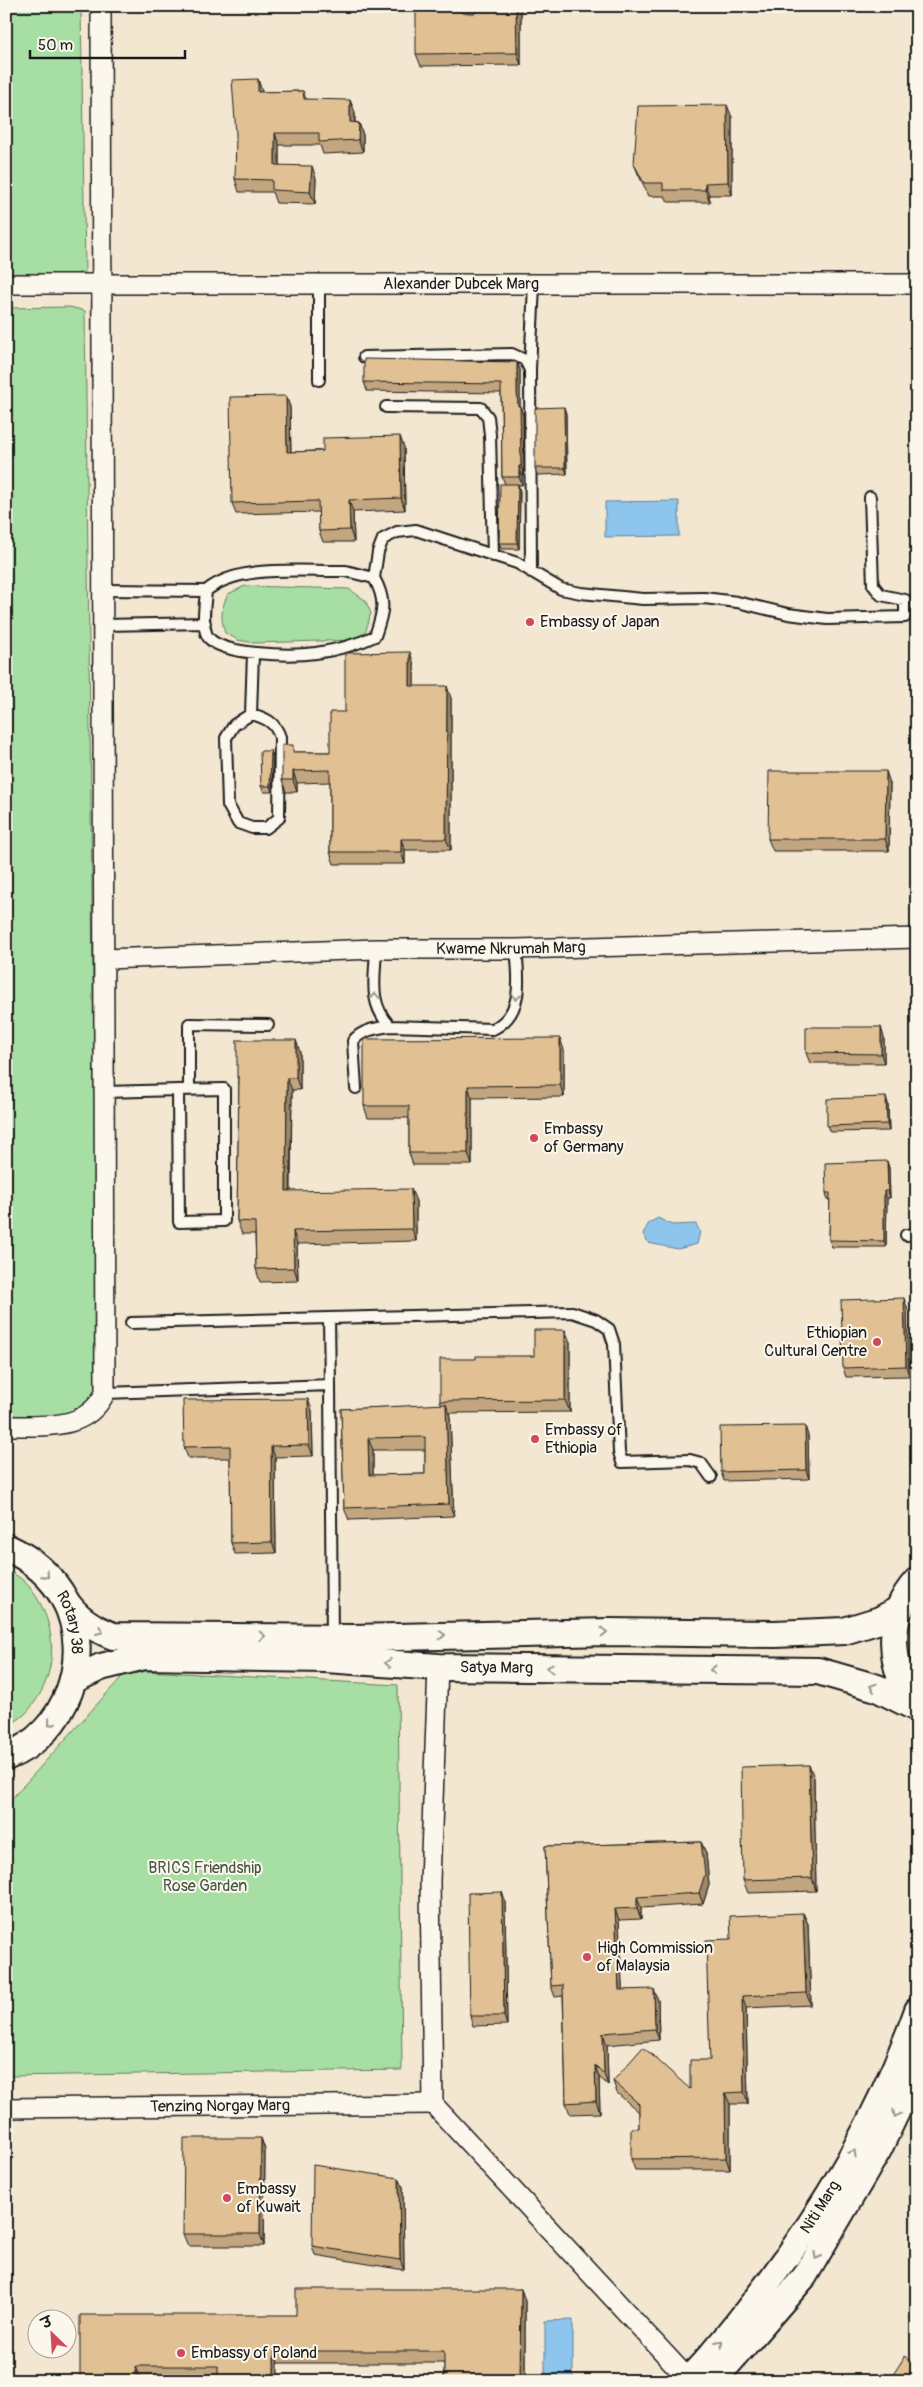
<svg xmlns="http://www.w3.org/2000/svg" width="923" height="2387" viewBox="0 0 923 2387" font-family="Pangolin,'Playpen Sans Deva',sans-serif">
<rect width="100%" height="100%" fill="#f3e7d2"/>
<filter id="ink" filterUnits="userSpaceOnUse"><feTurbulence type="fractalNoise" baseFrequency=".02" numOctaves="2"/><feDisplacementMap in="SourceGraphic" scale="10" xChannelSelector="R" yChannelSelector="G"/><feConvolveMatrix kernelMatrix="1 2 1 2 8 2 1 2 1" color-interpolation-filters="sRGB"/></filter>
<g filter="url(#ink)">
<path fill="#a7dea3" stroke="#627d60" d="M6,6H81L85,272L69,275L6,276Z
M70,307L85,311L98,1393L82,1408L51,1421L18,1419L6,1408V308Z
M245,586L349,589L365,600L371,613L365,634L354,640L255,643L238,640L225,633C220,617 221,609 228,594Z
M6,1569C12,1573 20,1577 25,1582C60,1620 61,1677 25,1714C20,1719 12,1723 6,1728Z
M128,1670L398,1685L402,2070L6,2076V1805Z"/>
<path fill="#8dc5ec" stroke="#608199" d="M679,501V536L605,537V502Z
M658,1218L672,1225L696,1224L700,1232L697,1244L678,1249L648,1243L643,1234L649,1223Z
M573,2320V2380H545V2321Z"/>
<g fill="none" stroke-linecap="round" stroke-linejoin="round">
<g stroke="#1c1c1c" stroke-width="14">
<path id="service" d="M319,285V380
M364,357L512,354L525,360L530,370L531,572
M530,369L534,285
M386,407L481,408L488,417L490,435L493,556
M346,571L374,578C387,601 383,613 375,636C356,645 337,650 316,653C293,656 222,656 208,637C201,626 205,604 206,591C239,563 304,572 346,571Z
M374,578L378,552L383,539L397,532L416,530L517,563L561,589L581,593L643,599L704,598L737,602L788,614L827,619L905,617V600L881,595L873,585L870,497
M104,590L206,591
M104,625L205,623
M251,714C266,718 275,722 280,737L279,818L266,828H252L238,823L228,805L226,738L234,725Z
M251,714L253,653
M376,949C375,978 368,1003 390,1026L493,1029C524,1014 519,978 516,949
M356,1088L353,1041C361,1030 377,1028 390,1026
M189,1090V1024L268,1025
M105,1092L178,1090L179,1222L224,1221V1089L178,1090
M906,1235L917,1234
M329,1318L572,1312L596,1320L609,1329L614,1344L619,1452L622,1462L690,1460L701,1463L711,1477
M330,1385L332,1637
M105,1393L330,1385L329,1318L131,1323"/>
</g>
<g stroke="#1c1c1c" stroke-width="22">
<g id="minor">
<path id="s1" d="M6,284H917"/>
<path id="s2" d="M105,959L376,949H516L917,938"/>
<path d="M6,1426C44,1425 86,1432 105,1393L101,6"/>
<path d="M438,1667L430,1881L433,2104L690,2381"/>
<path id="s3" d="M6,2108L433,2104"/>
</g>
</g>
<g stroke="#1c1c1c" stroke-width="28">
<g id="tertiary">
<path id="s4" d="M686,2381C712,2355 735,2326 757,2297C825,2210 880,2114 917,2010"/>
<path d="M714,2381L805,2276L879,2150L917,2070"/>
</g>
</g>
<g stroke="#1c1c1c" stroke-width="30">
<g id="secondary">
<path id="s5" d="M6,1547C30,1558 52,1576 65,1600C94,1658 67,1733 6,1757"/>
<path d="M917,1581C884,1616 889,1670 917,1706"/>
<path d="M64,1599C76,1618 93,1628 113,1636L353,1638L609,1632L775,1634L844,1631L880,1620L900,1609"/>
<path id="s6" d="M73,1680L101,1667L145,1656L326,1659L438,1667L818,1671L877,1688L917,1708"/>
</g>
</g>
<use href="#service" stroke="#fbf7ec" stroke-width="10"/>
<use href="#minor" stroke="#fbf7ec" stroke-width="19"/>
<use href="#tertiary" stroke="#fbf7ec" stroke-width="24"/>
<use href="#secondary" stroke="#fbf7ec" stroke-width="26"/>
</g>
<path fill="#c2a67f" stroke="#1c1c1c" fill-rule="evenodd" d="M521,6V65L421,66L416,54L462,13H475Z
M262,91V92L303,91L306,99L355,112V122L359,123L363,135V152L323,154L320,145H279V165L316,178L315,204L276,203L272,192H239L235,179Z
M732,117V195H709L710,202H668L665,196H649L639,176L634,164Z
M517,362L520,370V406L523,415L524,475H522V485H518L520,491L519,549H501L499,543L505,484L502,477L501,393L367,391L364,382Z
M286,396L290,407L291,452L404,447L405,510L353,512L354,542H323L319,531V512L236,514L232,503Z
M564,407L566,414L567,474L537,475L535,468Z
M414,664V686L451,698V850H405V864H334L330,852V782L297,783V792H286L282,780L295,752H330L345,712Z
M271,751L273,757L272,792H264L261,786Z
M890,783L889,851H773L768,839Z
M884,1037V1063H810L806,1053Z
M564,1050V1097L472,1098V1165H413L409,1153V1118H368L364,1106Z
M300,1052V1090H292L291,1191L416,1201V1241L297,1244L298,1281L260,1282L256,1269L255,1234H242L237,1221L239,1084L237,1077Z
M888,1103L889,1131L830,1132L827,1126Z
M887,1161L889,1168L890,1198H887L886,1247H832L829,1240L830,1200H828L826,1193Z
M907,1307L909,1376L846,1377L843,1368Z
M565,1330L570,1342V1412L449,1413L450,1417L454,1516L349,1520L344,1508L341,1409L442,1405L440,1401L476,1359L534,1356ZM373,1450H425V1474L373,1475Z
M312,1410L313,1456L275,1457L276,1553L235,1554L231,1543L230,1458H188L184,1447Z
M808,1435L809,1479L724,1481L721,1472Z
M814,1777L816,1891L748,1893L743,1880Z
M701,1842L706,1853L709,1885L703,1904L641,1908V1919L619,1920L622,1990L658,2000L659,2040L607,2045L608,2085L599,2077L600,2113L570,2114L566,2103L563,1996L555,1997L551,1986L545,1846Z
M502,1892L505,1902L507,2025L473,2026L470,2016Z
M803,1913L808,1924L811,2005L746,2008L748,2104H730V2170H635L631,2159L639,2128V2112L617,2093L613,2081L690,2089L710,2060L731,1939Z
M261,2138L265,2150L264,2246H188L183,2234Z
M399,2178L403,2187L404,2270L315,2255L312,2246Z
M521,2289L525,2301V2381H444V2363H278L218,2379H141L80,2381L296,2315Z"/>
<path fill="#9e8768" stroke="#1c1c1c" d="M516,6H521V65L517,53Z
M258,79L262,91L263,105L258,92Z
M350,100L355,112L354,135L350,122Z
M727,105L732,117V195L728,182Z
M359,123L363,135V152L358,140Z
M275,133L279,145V177L275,165Z
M312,166L316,178L315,204L310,192Z
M705,183L709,195L710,202L705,190Z
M517,362L520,370V408V406L523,415L524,475L521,466L517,391Z
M286,396L290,407L291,464L287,452Z
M564,407L566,414L567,474L565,468Z
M400,436L404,447L405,510L401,498Z
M519,466L522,475V485L519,477Z
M518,484L520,491L519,549L517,543Z
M349,500L353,512L354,542L350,530Z
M410,652L414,664V698L410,686Z
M447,686L451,698V850L446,839Z
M271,751L273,757L272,792L270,786Z
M293,771L297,783V792L293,780Z
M886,771L890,783L889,851L885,839Z
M401,839L405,850V864L401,852Z
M881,1027L884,1037V1063L881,1054Z
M560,1038L564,1050V1097L560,1085Z
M296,1040L300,1052V1090L296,1078Z
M287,1078L292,1090L290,1203L286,1191Z
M468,1086L472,1098V1165L468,1153Z
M886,1097L888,1103L889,1131L887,1124Z
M887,1161L889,1168L890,1198L888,1191Z
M411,1189L416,1201V1241L412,1229Z
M884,1191L887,1198L886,1247L884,1241Z
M293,1231L297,1244L298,1281L294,1268Z
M904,1298L907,1307L909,1376L906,1366Z
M565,1330L570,1342V1412L565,1400Z
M308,1399L312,1410L313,1456L309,1445Z
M446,1404L450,1417L454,1516L449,1504Z
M805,1426L808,1435L809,1479L806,1470Z
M368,1438L373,1450V1487L369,1475Z
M271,1446L275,1457L276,1553L272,1542Z
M809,1765L814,1777L816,1891L812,1878Z
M701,1842L706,1853L709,1885L703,1904L699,1893Z
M502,1892L505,1902L507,2025L504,2016Z
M637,1897L641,1908V1919L637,1908Z
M615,1909L619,1920L623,2002L619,1990Z
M803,1913L808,1924L811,2005L806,1993Z
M654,1989L658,2000L659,2040L655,2029Z
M742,1996L746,2008L748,2104L744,2092Z
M603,2033L607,2045L608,2085L604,2074Z
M595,2065L599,2077L600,2113L596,2101Z
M725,2093L730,2104V2170L726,2158Z
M261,2138L265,2150L264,2246L260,2234Z
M399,2178L403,2187L404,2270L400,2260Z
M521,2289L525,2301V2381H520Z
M274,2351L278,2363V2381H274Z
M136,2366L141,2379V2381H136Z"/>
<path fill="#e1c194" stroke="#1c1c1c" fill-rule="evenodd" d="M416,6H455L462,13H475L482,6H516L517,53L416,54Z
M258,79V92L303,91L304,99L350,100V122L359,123L358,140L319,142V133H275V165L312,166L310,192L272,190V180L235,179L236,134L232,80Z
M727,105L728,182L705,183V190H663V183H644L634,164L638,106Z
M364,359L517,362V391L518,406H520L521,466H519V477H502L501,384L364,382Z
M286,396L287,452L323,451V438L400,436L401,498L349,500L350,530L319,531L318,501L232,503L230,397Z
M564,407L565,468H535V408Z
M500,484H518L517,543H499Z
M410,652V686H447L446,839H401V852H330V770L293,771V780H282V745H293V752H330V712H345V653Z
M260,751H271L270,786H261Z
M769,771H886L885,839H768Z
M806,1027H881V1054L806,1053Z
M560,1038V1085L468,1086V1153H409V1106H364V1039Z
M237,1040H296V1078H287L286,1191L411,1189L412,1229L293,1231L294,1268L256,1269L255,1222L237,1221L239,1077H237Z
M886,1097L887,1124L827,1126V1099Z
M887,1161L888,1191H884V1241L829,1240L830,1193H826L825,1163Z
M904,1298L906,1366L843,1368L841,1300Z
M534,1330H565V1400L440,1401V1359H476V1356H534Z
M308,1399L309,1445L271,1446L272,1542L231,1543L230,1446L184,1447L183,1400Z
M446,1404L449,1504L344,1508L341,1409ZM425,1437V1474L369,1475L368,1438Z
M805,1426L806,1470L721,1472L720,1427Z
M809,1765L812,1878L743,1880L741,1767Z
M701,1842L705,1874L699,1893L637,1897V1908L615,1909L619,1990L654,1989L655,2029L603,2033L604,2074L595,2065L596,2101L566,2103L563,1985L551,1986L545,1846Z
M502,1892L504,2016H470L468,1893Z
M803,1913L806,1993L742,1996L744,2092L725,2093L726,2158L631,2159V2128H639V2104L613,2081L643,2047L690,2089V2060H710L706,1940L731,1939L730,1916Z
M184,2138H261L260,2234H183Z
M313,2165L399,2178L400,2260L312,2246Z
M296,2289H521L520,2381H444V2351H274V2381H218V2366H136V2381H80V2315H296Z
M905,2356L917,2364V2381H889Z"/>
<defs><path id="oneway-chevron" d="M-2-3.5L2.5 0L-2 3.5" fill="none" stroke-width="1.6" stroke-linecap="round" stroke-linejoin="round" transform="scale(1.25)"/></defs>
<g stroke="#97948e">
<use href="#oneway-chevron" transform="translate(375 996) rotate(-94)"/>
<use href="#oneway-chevron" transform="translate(516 997) rotate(101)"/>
<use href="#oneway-chevron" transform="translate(46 1575) rotate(47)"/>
<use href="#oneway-chevron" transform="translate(100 1631) rotate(23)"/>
<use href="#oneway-chevron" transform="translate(604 1632) rotate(-1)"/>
<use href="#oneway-chevron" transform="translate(442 1635) rotate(-2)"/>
<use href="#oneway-chevron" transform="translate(262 1636) rotate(1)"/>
<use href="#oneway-chevron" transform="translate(388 1663) rotate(-176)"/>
<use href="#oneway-chevron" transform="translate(550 1668) rotate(-179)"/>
<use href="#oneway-chevron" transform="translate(713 1670) rotate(-179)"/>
<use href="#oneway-chevron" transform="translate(873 1687) rotate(-161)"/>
<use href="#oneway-chevron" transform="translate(51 1723) rotate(129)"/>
<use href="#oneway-chevron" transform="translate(896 2114) rotate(116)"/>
<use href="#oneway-chevron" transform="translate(853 2153) rotate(-61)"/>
<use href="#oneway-chevron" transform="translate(817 2256) rotate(120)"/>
<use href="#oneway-chevron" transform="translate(720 2343) rotate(-48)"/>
</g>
</g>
<g fill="#d1495b" stroke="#fbf7ec" stroke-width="2">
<circle cx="530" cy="622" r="5"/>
<circle cx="534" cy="1138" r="5"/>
<circle cx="877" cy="1342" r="5"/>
<circle cx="535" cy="1439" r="5"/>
<circle cx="587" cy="1957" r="5"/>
<circle cx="227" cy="2198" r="5"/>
<circle cx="181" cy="2353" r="5"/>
</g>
<g text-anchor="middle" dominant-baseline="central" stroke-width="4" stroke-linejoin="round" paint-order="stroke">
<g font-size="16" fill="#1c1c1c" stroke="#fbf7ec">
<text stroke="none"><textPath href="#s1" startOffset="455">Alexander Dubcek Marg</textPath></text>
<text stroke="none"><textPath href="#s2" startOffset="406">Kwame Nkrumah Marg</textPath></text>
<text stroke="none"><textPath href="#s5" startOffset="104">Rotary 38</textPath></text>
<text stroke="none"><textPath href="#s6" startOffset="428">Satya Marg</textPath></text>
<text stroke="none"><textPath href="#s3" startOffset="214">Tenzing Norgay Marg</textPath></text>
<text stroke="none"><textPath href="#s4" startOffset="220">Niti Marg</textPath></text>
</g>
<g font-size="16" fill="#1c1c1c" stroke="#fbf7ec" text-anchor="start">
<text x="540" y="622">Embassy of Japan</text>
<text x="544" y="1129">Embassy<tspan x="544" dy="18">of Germany</tspan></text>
<text x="867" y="1333" text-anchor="end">Ethiopian<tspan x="867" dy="18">Cultural Centre</tspan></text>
<text x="545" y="1430">Embassy of<tspan x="545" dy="18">Ethiopia</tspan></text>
<text x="597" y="1948">High Commission<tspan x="597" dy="18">of Malaysia</tspan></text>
<text x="237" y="2189">Embassy<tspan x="237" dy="18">of Kuwait</tspan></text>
<text x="191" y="2353">Embassy of Poland</text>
</g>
<g font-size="16" fill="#465644" stroke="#fbf7ec">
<text x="205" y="1868">BRICS Friendship<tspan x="205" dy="18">Rose Garden</tspan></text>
</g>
</g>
<rect width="923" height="2387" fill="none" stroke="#fbf7ec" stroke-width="25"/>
<rect x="12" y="12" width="898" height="2362" fill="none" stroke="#1c1c1c" stroke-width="2" filter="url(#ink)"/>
<g transform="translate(52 2334) rotate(335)"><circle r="24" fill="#fbf7ec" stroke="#a29f99"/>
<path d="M0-4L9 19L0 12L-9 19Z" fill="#d1495b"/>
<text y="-8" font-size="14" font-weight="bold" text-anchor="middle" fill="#1c1c1c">उ</text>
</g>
<path d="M30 50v8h155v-8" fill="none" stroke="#1c1c1c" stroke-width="2.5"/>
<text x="38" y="50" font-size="15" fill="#1c1c1c" stroke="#fbf7ec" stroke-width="4" paint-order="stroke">50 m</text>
</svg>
